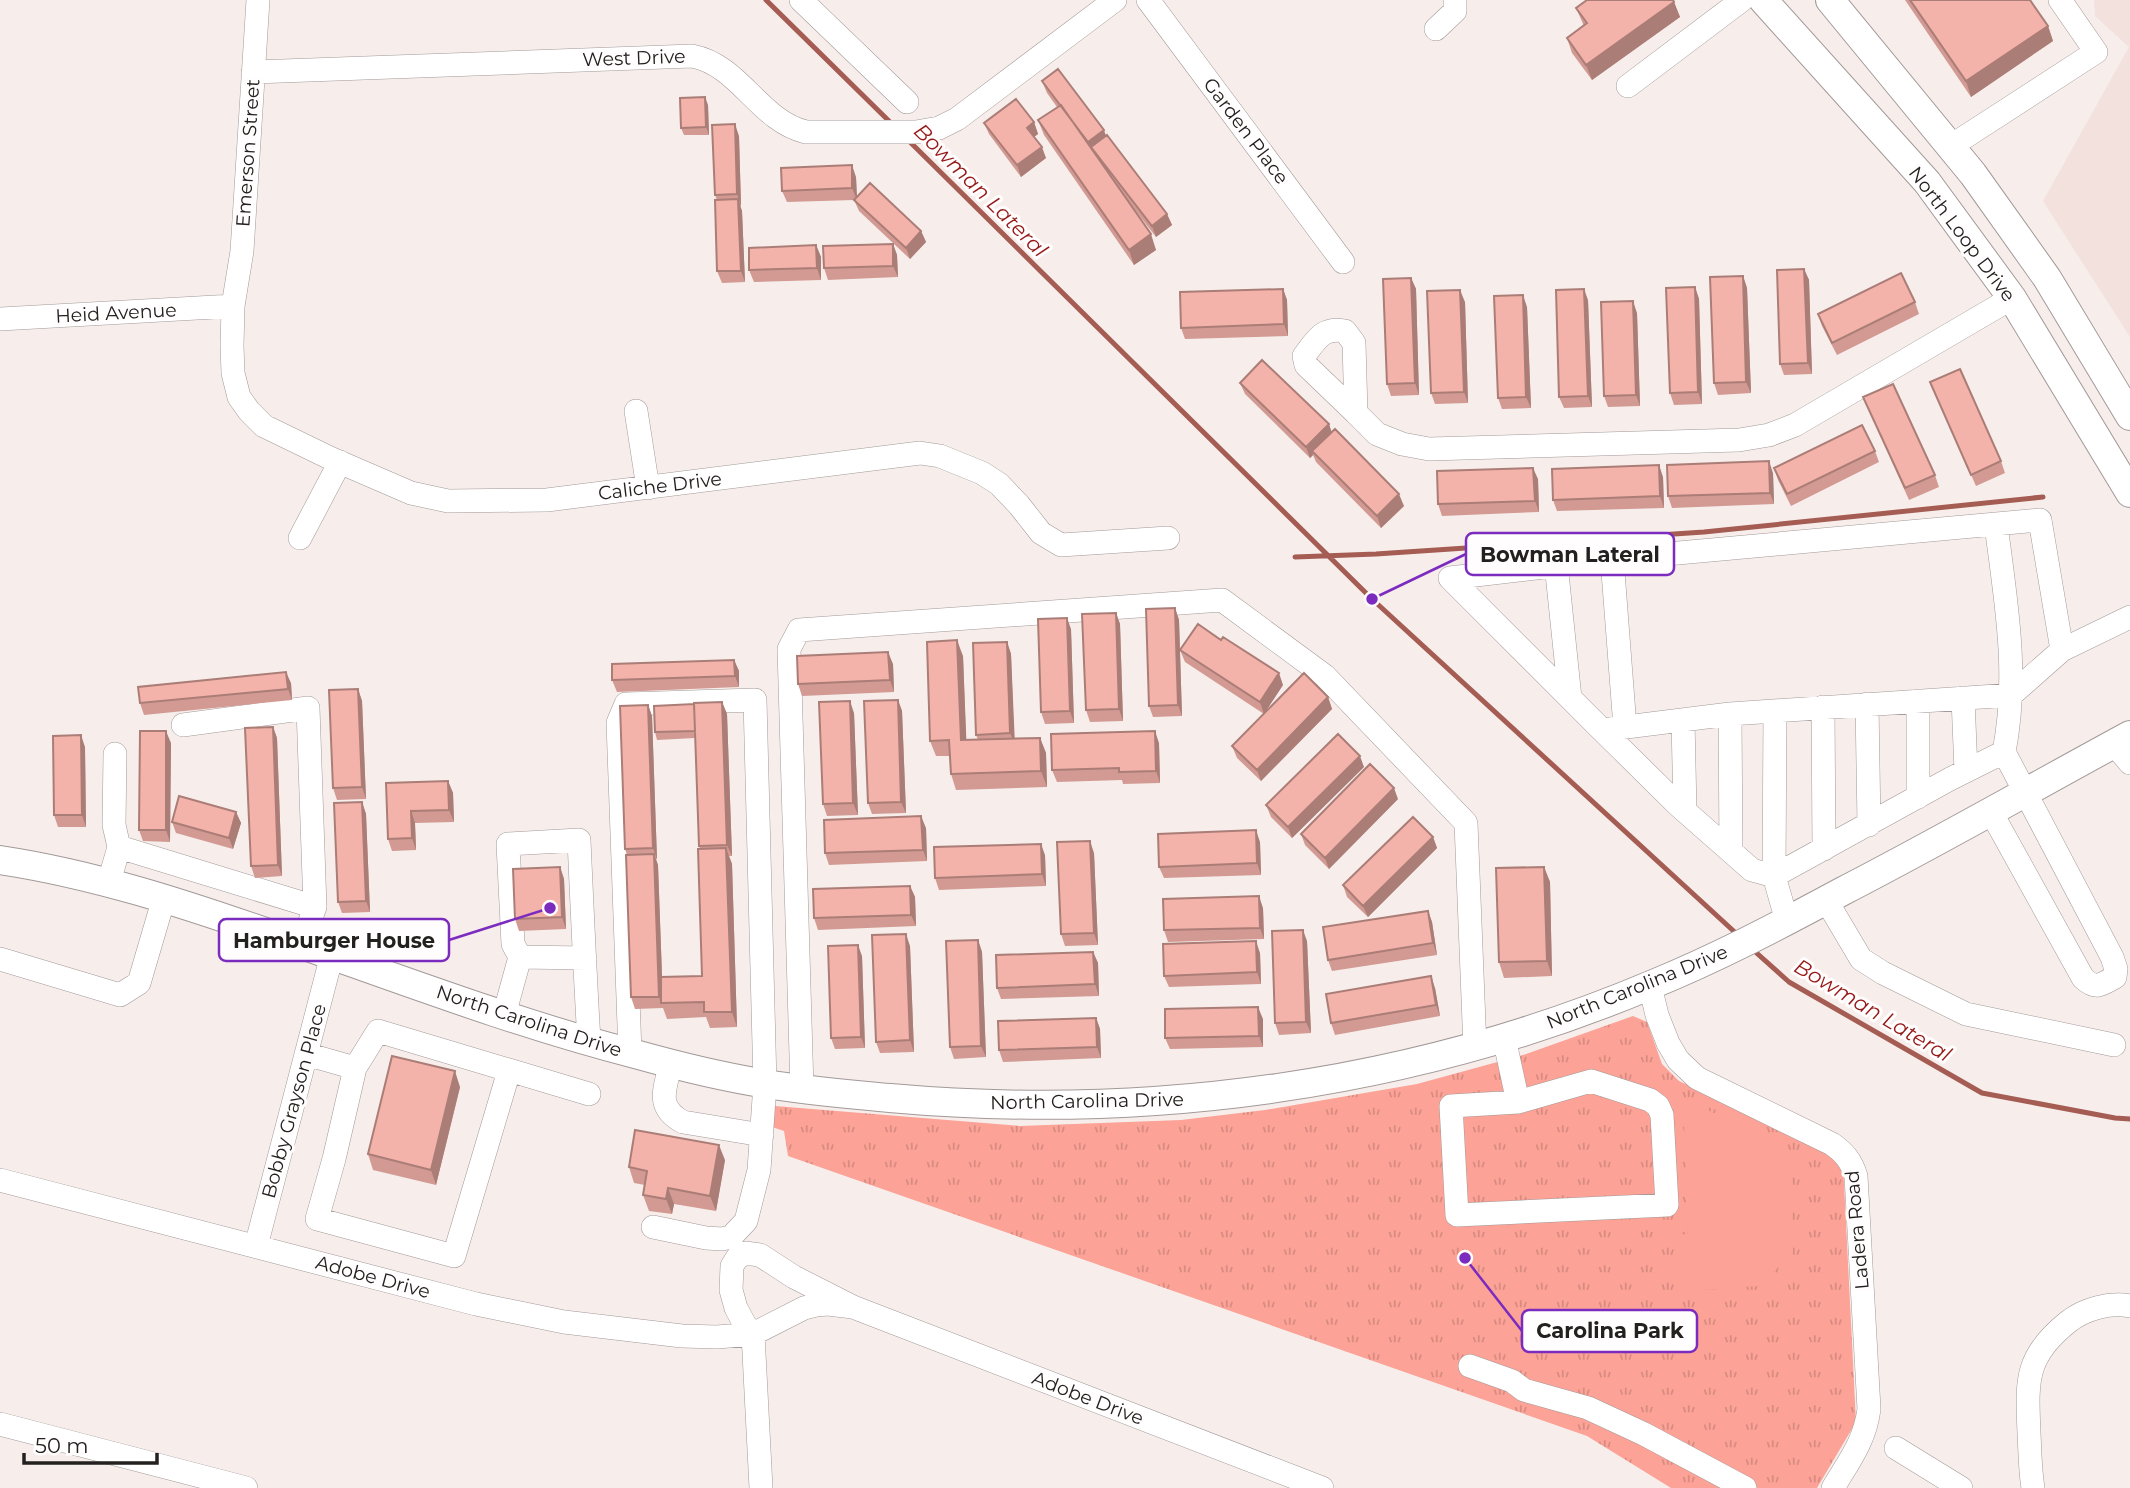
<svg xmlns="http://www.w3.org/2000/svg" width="2130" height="1488" viewBox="0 0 2130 1488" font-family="Montserrat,sans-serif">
<defs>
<pattern id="grass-tufts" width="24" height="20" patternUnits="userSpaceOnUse" patternTransform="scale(1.75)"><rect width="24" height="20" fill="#fca296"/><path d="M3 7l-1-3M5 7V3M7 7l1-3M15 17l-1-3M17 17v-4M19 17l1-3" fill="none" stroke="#d88b81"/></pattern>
</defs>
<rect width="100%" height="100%" fill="#f7eeec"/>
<path fill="#f3e1de" d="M2094,0H2130V337L2043,201L2129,47L2095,16Z"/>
<path fill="url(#grass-tufts)" d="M1633,1016L1647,1022L1662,1064L1679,1081L1823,1147L1843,1163L1856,1422L1817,1488H1671L1587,1436L788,1156L784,1131L769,1126L775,1106L1020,1126L1181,1120L1265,1110L1417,1084L1523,1055Z"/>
<path fill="#fca296" d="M1683,1098L1790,1150L1793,1254L1758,1286L1677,1292L1674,1235L1688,1234Z"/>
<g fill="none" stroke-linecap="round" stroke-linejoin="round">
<path stroke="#a45c53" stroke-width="5" d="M766,0L893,125
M907,139L1372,599L1739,936
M1295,557L1376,554L1704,532L2043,497
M1751,948L1789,982L1982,1093L2115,1118L2130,1119"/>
<g stroke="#a29998" stroke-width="24">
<path id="minor" d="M258,0L242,251L233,306L232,346L233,373L239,397L249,411L264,426L330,458L411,493L448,501L547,500L920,453L940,456L982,473L999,484L1019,505L1041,533L1061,545L1168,538
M801,0L907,102
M1148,0L1343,262
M1436,29L1455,11V0
M253,72L692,56C740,65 759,121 806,132H916L939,128L957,119L1115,0
M1628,86L1742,0
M1951,146L2096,52L2060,0
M0,319L233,306
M636,411L648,488
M1356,413L1306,365L1304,356C1317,339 1322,327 1345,331L1354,343L1356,413L1377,434L1402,444L1429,449L1739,440L1769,435L1795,425L2012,298
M300,538L340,462
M1612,559L2040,520L2062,650L2130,617
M1556,564L1570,698
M1963,698L1966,771
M1918,701V797
M1867,704L1869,825
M1823,707L1824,849
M1775,711L1774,876L1787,921
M1730,714L1731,851
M1683,720L1685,811
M183,725L308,708L315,907L302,944
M1602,730L1450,578L1612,559L1625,727
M2114,744L2130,763
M2004,752L1950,779L1774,876L1752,870L1678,805L1602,730L1730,714L2011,695L2062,650
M115,754L114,825L119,847
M1991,812L2083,978C2096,990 2101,985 2115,977L2116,969L2112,957L2004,752C2019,675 2006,602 1996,525
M109,882L119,847L315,907
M1826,900L1861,959L1883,973L1966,1014L2114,1045
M585,958L520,957L513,944L508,844L579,840C582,907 585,974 589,1041
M0,959L120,995L139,983L164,898
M1650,986L1657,1015L1668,1043L1678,1060L1697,1078L1832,1144C1845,1153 1851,1161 1856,1176L1869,1409C1865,1441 1849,1461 1833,1488
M504,1015L520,957
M1504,1038L1518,1102L1451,1106L1457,1215L1667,1205L1662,1115L1658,1106L1650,1100L1591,1081L1518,1102
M630,1053L618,723L626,704L755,700L765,1084L759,1170L746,1221L731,1237L722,1239L706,1238L653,1227
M306,1054L355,1068L334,1159L317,1219L454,1256L509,1071
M671,1063C665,1089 655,1107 683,1122L762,1135
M355,1068L378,1031L589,1094
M802,1089L789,649L799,630L1222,600L1325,676L1466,823L1475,1048
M0,1180L476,1304L564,1322L682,1336L717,1337L753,1334L804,1308L816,1305L828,1304L853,1307
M256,1246L332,955
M753,1334L745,1325L736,1308L731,1290L732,1266L737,1258L745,1253L760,1255L794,1277L853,1307L1322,1488
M753,1334L761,1488
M1470,1366L1512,1381L1524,1390L1588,1408L1644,1434L1745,1488
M0,1424L246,1488
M1896,1448L1961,1488
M2033,1488C2030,1470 2030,1452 2029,1433C2027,1382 2024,1357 2068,1322C2084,1309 2110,1302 2130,1306"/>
</g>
<g stroke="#a29998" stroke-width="30">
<path id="major" d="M1763,0L1927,182L2012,298L2130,493
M1830,0L1973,174L2047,278L2130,416
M0,860C93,874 182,903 271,934C392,976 511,1022 635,1054C678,1066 722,1077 767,1084C807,1091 849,1094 890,1098C1148,1121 1411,1086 1651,985C1717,958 1780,925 1843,891C1940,841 2034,787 2130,735"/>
</g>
<use href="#minor" stroke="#fff" stroke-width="23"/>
<use href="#major" stroke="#fff" stroke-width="28"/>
</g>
<path fill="#d29a92" d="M1905,0H2030L2048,26L2053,41L1971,97Z
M1674,2L1680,17L1592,80L1572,53L1567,38L1584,26L1576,8Z
M1042,81L1106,135L1167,214L1172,225L1156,237L1124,196L1156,250L1134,265L1044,135L1038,120L1057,107L1047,93Z
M708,105L709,135H684L681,128Z
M1034,122L1038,134L1034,137L1046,158L1021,177L989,134L984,123Z
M739,136L741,206H740L742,211L745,282L722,283L717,271V200L715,195Z
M856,177L857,197L921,231L926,242L910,259L859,211L854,200L787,202L782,191Z
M893,244L897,255L898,277L828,280L824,268Z
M816,245L821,257V280L754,282L749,270Z
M1804,269L1809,280L1812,374L1784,375L1780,364Z
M1743,276L1747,288L1751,393L1718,395L1714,383Z
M1411,278L1416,289L1419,395L1391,396L1387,384Z
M1695,287L1699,299L1702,404L1674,405L1670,393Z
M1283,289L1287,300L1288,336L1185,339L1181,328Z
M1588,300L1592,407L1564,408L1559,397Z
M1465,302L1468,403L1435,404L1431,393Z
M1915,302L1919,314L1837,355L1822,326L1818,314Z
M1527,307L1531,408L1502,409L1498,398Z
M1637,313L1640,406L1608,407L1604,396Z
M1930,382L2001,461L2005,473L1976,486Z
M1240,383L1329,424L1331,432L1404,506L1381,528L1316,462L1313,455L1310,458L1245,394Z
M1863,397L1935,475L1939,487L1909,500Z
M1875,451L1879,462L1791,506L1778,480L1774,468Z
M1773,473L1774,504L1672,508L1668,496Z
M1663,477L1664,508L1557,511L1553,500Z
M1538,479L1539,512L1442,516L1438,504Z
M1175,608L1179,620L1182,716L1153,717L1149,706Z
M1116,613L1120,624L1123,721L1090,722L1086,710Z
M1071,629L1074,723L1045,724L1041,712Z
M1007,642L1011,654L1014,739L1040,738L1046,753L1047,787L956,790L951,774L950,756H936L930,741L963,656L966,740H978L976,735Z
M1180,650L1283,685L1264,714L1185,662Z
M734,660L739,671V687L617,692L612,680Z
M893,664L894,692L802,696L798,684Z
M291,683L292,700L144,715L140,703Z
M358,689L362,701L366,799L337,800L333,788Z
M1328,697L1332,709L1261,781L1237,758L1232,746Z
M898,700L902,711L906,813L872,814L868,803Z
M722,702L727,714L732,856H729L732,864L737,1027L710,1028L706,1017L667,1019L663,1008L635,1009L631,997L627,855L625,849L648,705L652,716L657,859H656L658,865L662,977L702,976L700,849L699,846L695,738L657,740L655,732L694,704Z
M854,713L858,815L827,816L823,804Z
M273,727L277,738L282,876L255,878L251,866Z
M171,743L170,842L143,841L139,830Z
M1159,743L1160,783L1123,784L1122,780L1057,782L1052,770Z
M85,747L86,827H58L54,815Z
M1364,767L1292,838L1271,817L1266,805Z
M448,781L453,793L454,822L415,823L416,850L392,851L388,839L386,783Z
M1398,799L1329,869L1305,845L1301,834Z
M362,802L366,814L370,912L342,913L338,902Z
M236,812L241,823L233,849L176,833L172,822Z
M926,828L927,861L829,865L825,853Z
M1433,837L1437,848L1368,917L1347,897L1343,885Z
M1260,842L1261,875L1164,878L1159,867Z
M1094,853L1098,945L1065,946L1061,934Z
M1045,855L1046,886L939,890L935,878Z
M560,867L564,879L566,929L519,931L515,919Z
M1544,867L1550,882L1552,976L1504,978L1499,962Z
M910,886L915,897L916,926L818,930L814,918Z
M1263,908L1264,939L1168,942L1164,930Z
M1428,911L1432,922L1437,955L1332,971L1328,960Z
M978,940L982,952L986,1057L954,1059L950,1047Z
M1307,941L1311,1033L1279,1035L1275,1023Z
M910,946L914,1052L880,1053L876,1042Z
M1093,952L1098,963L1099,996L1001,999L997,988Z
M1260,953L1261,984L1169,987L1164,976Z
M862,956L865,1048L835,1049L831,1038Z
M1435,988L1440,1016L1335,1035L1331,1023Z
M1096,1018L1100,1029L1101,1058L1003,1062L999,1050Z
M1263,1019V1047L1170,1049L1165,1038Z
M460,1087L436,1185L373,1170L368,1154Z
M725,1160L716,1211L674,1204L672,1214L649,1211L643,1195L645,1185L634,1183L629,1167Z"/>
<path fill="#ab7d77" d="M1674,2L1680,17L1592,80L1586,65Z
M2048,26L2053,41L1971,97L1966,81Z
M705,97L708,105L709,135L706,127Z
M1034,122L1038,134L1031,139L1027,128Z
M735,124L739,136L741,206L737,194Z
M1104,130L1108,142L1091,147L1092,154L1088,142Z
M1042,147L1046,158L1021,177L1017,165Z
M852,165L856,177L857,200L852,188Z
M738,199L742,211L745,282L741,271Z
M1167,214L1172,225L1156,237L1152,226Z
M921,231L926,242L910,259L906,248Z
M1151,234L1156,250L1134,265L1129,250Z
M893,244L897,255L898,277L893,266Z
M816,245L821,257V280L817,268Z
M1804,269L1809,280L1812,374L1808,363Z
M1743,276L1747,288L1751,393L1746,382Z
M1411,278L1416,289L1419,395L1415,383Z
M1695,287L1699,299L1702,404L1698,392Z
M1283,289L1287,300L1288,336L1284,324Z
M1584,289L1588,300L1592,407L1588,396Z
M1460,290L1465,302L1468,403L1464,392Z
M1523,295L1527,307L1531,408L1526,397Z
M1633,301L1637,313L1640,406L1636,395Z
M1329,424L1333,436L1312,451L1313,455L1310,458L1306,447Z
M1769,461L1773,473L1774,504L1770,493Z
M1659,465L1663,477L1664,508L1660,496Z
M1533,468L1538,479L1539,512L1535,501Z
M1399,494L1404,506L1381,528L1377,516Z
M1175,608L1179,620L1182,716L1178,705Z
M1116,613L1120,624L1123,721L1119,709Z
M1067,618L1071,629L1074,723L1070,711Z
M957,640L963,656L967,756L961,740Z
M1007,642L1011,654L1015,745L1010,733Z
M888,652L893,664L894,692L890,680Z
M734,660L739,671V687L735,676Z
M286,672L291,683L292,700L288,689Z
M1279,673L1283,685L1264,714L1260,702Z
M358,689L362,701L366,799L362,787Z
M1328,697L1332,709L1261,781L1257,770Z
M898,700L902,711L906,813L901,802Z
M850,701L854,713L858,815L853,803Z
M722,702L727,714L732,856L727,845Z
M648,705L652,716L657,859L653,848Z
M273,727L277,738L282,876L278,865Z
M166,731L171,743L170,842L166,830Z
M1155,731L1159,743L1160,783L1156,771Z
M81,735L85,747L86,827L82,815Z
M1040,738L1046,753L1047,787L1041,771Z
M1360,756L1364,767L1292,838L1288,827Z
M448,781L453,793L454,822L449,810Z
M1394,788L1398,799L1329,869L1325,858Z
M362,802L366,814L370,912L366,901Z
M411,811L415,823L416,850L412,838Z
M236,812L241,823L233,849L229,838Z
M921,816L926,828L927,861L923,850Z
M1256,830L1260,842L1261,875L1257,863Z
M1433,837L1437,848L1368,917L1363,906Z
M1090,841L1094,853L1098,945L1094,933Z
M1041,844L1045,855L1046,886L1042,874Z
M726,848L732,864L737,1027L732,1012Z
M654,854L658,865L663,1003H661L659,997Z
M560,867L564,879L566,929L562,917Z
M1544,867L1550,882L1552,976L1547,961Z
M910,886L915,897L916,926L911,915Z
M1259,896L1263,908L1264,939L1260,928Z
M1428,911L1432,922L1437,955L1433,943Z
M1303,930L1307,941L1311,1033L1306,1022Z
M906,934L910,946L914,1052L910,1040Z
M978,940L982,952L986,1057L981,1046Z
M1256,941L1260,953L1261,984L1257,972Z
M858,945L862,956L865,1048L861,1037Z
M1093,952L1098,963L1099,996L1095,984Z
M1431,976L1435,988L1440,1016L1436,1005Z
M1258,1007L1263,1019V1047L1259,1036Z
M1096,1018L1100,1029L1101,1058L1097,1047Z
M455,1071L460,1087L436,1185L431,1170Z
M719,1145L725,1160L716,1211L710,1196Z
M668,1188L674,1204L672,1214L666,1199Z"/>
<path fill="#f4b3aa" stroke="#ab7d77" stroke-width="2" d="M1587,0H1673L1674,2L1586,65L1567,38L1587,23L1576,8Z
M1910,0H2030L2048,26L1966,81Z
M1058,69L1104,130L1088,142L1042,81Z
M705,97L706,127L681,128L680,98Z
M1016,99L1034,122L1027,128L1042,147L1017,165L984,123Z
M1061,105L1151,234L1129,250L1038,120Z
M735,124L737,194L715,195L712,125Z
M1107,135L1167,214L1152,226L1091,147Z
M852,165V188L782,191L781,168Z
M870,183L921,231L906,248L854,200Z
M738,199L741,271H717L715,200Z
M893,244V266L824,268L823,246Z
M816,245L817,268L749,270V248Z
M1804,269L1808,363L1780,364L1777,270Z
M1901,273L1915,302L1832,343L1818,314Z
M1743,276L1746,382L1714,383L1710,277Z
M1411,278L1415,383L1387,384L1383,279Z
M1695,287L1698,392L1670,393L1666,288Z
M1283,289L1284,324L1181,328L1180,292Z
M1584,289L1588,396L1559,397L1556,290Z
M1460,290L1464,392L1431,393L1427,291Z
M1523,295L1526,397L1498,398L1494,296Z
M1633,301L1636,395L1604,396L1601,302Z
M1262,360L1329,424L1306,447L1240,383Z
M1960,369L2001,461L1971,475L1930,382Z
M1893,384L1935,475L1905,488L1863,397Z
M1862,425L1875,451L1787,494L1774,468Z
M1335,429L1399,494L1377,516L1312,451Z
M1769,461L1770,493L1668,496L1667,465Z
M1659,465L1660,496L1553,500L1552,469Z
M1533,468L1535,501L1438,504L1437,471Z
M1175,608L1178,705L1149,706L1146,609Z
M1116,613L1119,709L1086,710L1082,614Z
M1067,618L1070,711L1041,712L1038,619Z
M1198,624L1221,640L1223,637L1279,673L1260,702L1180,650Z
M957,640L961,740L1040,738L1041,771L951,774L949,740L930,741L927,642Z
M1007,642L1010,733L976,735L973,643Z
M888,652L890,680L798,684L797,656Z
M734,660L735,676L612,680V664Z
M286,672L288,689L140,703L138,687Z
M1304,673L1328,697L1257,770L1232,746Z
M358,689L362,787L333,788L329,690Z
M898,700L901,802L868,803L864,701Z
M850,701L853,803L823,804L819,702Z
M722,702L727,845L699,846L694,703Z
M694,704L695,731L655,732L654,706Z
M648,705L653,848L625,849L620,706Z
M273,727L278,865L251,866L245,728Z
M140,731H166V830H139Z
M1155,731L1156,771L1119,772V768L1052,770L1051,734Z
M1338,734L1360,756L1288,827L1266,805Z
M81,735L82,815H54L53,736Z
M1370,764L1394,788L1325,858L1301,834Z
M448,781L449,810L411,811L412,838L388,839L386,783Z
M179,796L236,812L229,838L172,822Z
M362,802L366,901L338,902L334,803Z
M921,816L923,850L825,853L824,820Z
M1413,817L1433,837L1363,906L1343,885Z
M1256,830L1257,863L1159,867L1158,834Z
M1090,841L1094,933L1061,934L1057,842Z
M1041,844L1042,874L935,878L934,847Z
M726,848L732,1012H704V1002L661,1003V977L702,976L698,849Z
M654,854L659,997H631L626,855Z
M560,867L562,917L515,919L513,869Z
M1544,867L1547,961L1499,962L1496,868Z
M910,886L911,915L814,918L813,889Z
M1259,896L1260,928L1164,930L1163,899Z
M1428,911L1433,943L1328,960L1323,927Z
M1303,930L1306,1022L1275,1023L1272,931Z
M906,934L910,1040L876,1042L872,935Z
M978,940L981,1046L950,1047L946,941Z
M1256,941L1257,972L1164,976L1163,944Z
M858,945L861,1037L831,1038L828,946Z
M1093,952L1095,984L997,988L996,955Z
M1431,976L1436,1005L1331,1023L1326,994Z
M1258,1007L1259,1036L1165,1038V1009Z
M1096,1018L1097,1047L999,1050L998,1021Z
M392,1056L455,1071L431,1170L368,1154Z
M635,1130L719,1145L710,1196L668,1188L666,1199L643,1195L647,1171L629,1167Z"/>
<g text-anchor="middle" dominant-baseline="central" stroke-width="6" stroke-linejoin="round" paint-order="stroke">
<g font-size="19" fill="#23201f" stroke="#fffdfd">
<text transform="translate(634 58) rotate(-2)">West Drive</text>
<text transform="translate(1246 131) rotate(53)">Garden Place</text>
<text transform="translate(248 153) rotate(-86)">Emerson Street</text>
<text transform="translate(1962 234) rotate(53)">North Loop Drive</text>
<text transform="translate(116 313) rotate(-3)">Heid Avenue</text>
<text transform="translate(660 486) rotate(-7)">Caliche Drive</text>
<text transform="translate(1637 987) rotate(-22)">North Carolina Drive</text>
<text transform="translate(529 1021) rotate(18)">North Carolina Drive</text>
<text transform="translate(294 1101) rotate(-75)">Bobby Grayson Place</text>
<text transform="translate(1087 1101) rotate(-1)">North Carolina Drive</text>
<text transform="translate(1857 1230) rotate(-95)">Ladera Road</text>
<text transform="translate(373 1277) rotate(15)">Adobe Drive</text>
<text transform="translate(1088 1398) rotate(21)">Adobe Drive</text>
</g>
<g font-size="21" font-style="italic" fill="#941815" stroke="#fffdfd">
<text transform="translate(981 190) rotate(45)">Bowman Lateral</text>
<text transform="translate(1873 1010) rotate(31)">Bowman Lateral</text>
</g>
</g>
<path fill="none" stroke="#7b2cbf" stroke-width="2.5" d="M1372 599L1466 554M550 908L449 940M1465 1258L1522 1331"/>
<g fill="#7b2cbf" stroke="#fffdfd" stroke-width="2.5">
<circle cx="1372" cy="599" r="7"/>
<circle cx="550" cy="908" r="7"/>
<circle cx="1465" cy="1258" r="7"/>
</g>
<g fill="#fffdfd" stroke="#7b2cbf" stroke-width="2.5">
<rect x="1466" y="533" width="208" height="42" rx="7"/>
<rect x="219" y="919" width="230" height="42" rx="7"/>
<rect x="1522" y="1310" width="175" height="42" rx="7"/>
</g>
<g font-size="21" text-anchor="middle" font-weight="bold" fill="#23201f">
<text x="1570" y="562">Bowman Lateral</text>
<text x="334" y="948">Hamburger House</text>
<text x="1610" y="1338">Carolina Park</text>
</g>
<path d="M24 1453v10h133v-10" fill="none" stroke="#23201f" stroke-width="3.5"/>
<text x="35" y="1453" font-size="21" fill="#23201f" stroke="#fffdfd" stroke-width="5" paint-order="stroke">50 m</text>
</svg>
